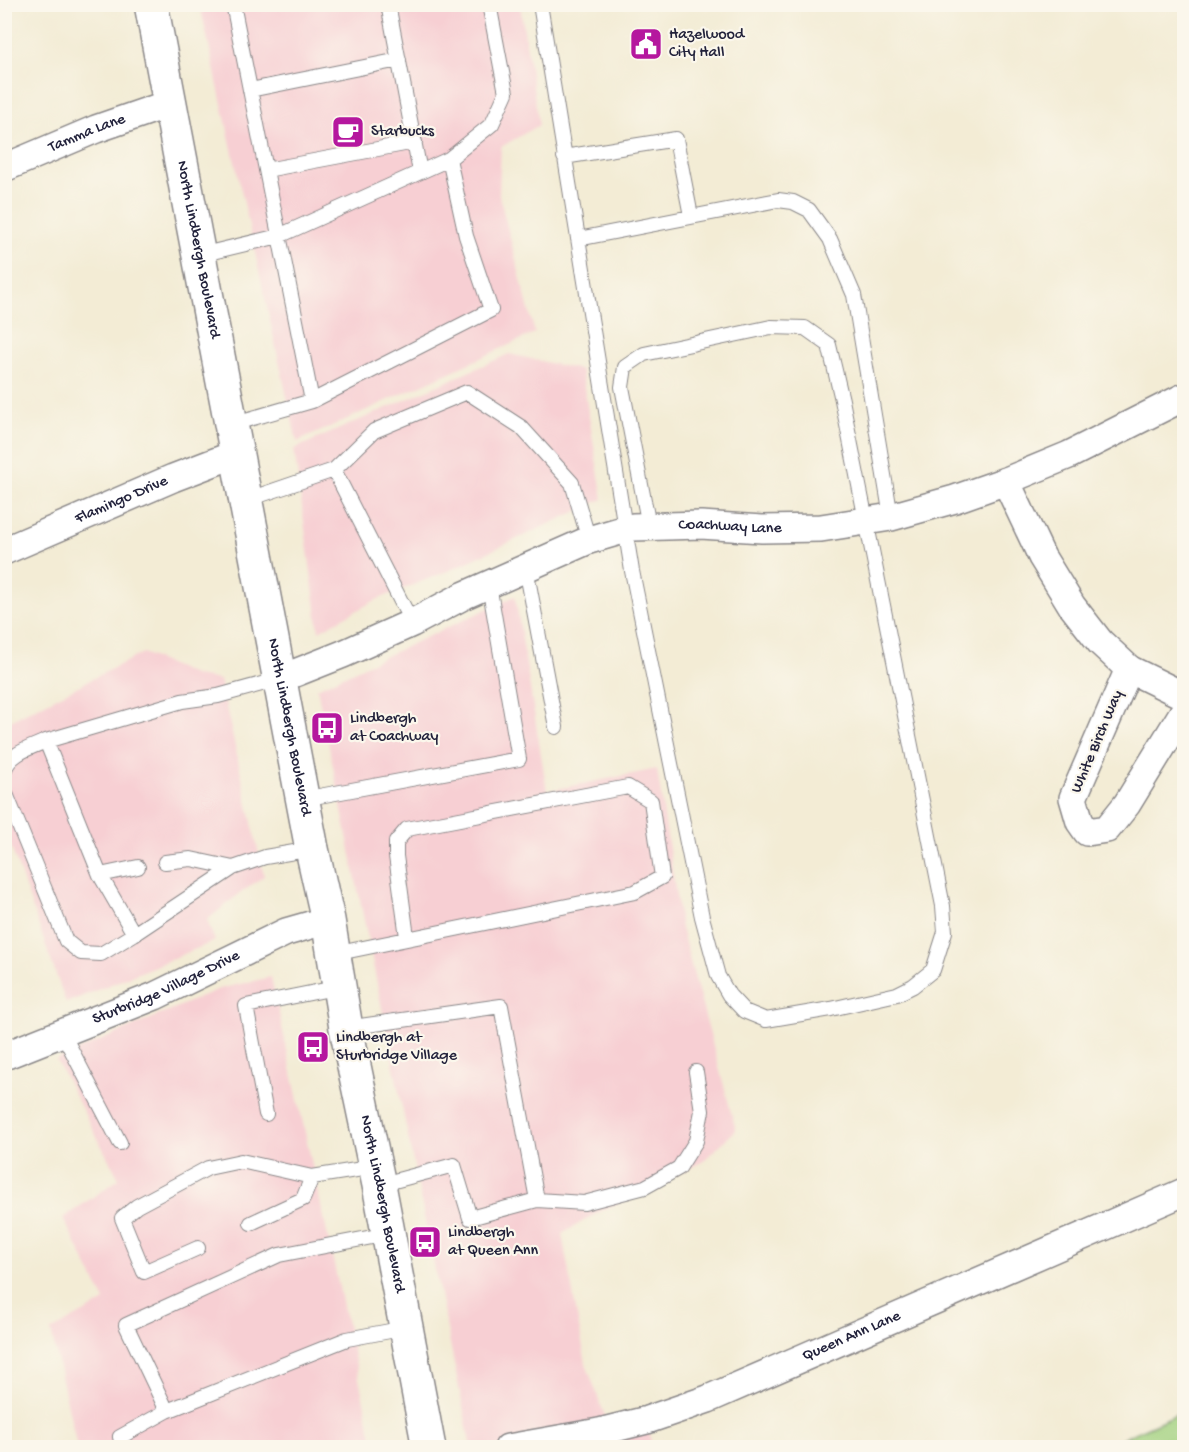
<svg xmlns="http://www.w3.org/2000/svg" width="1189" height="1452" viewBox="0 0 1189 1452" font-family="'Gochi Hand',sans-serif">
<rect width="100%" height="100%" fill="#fbf7ec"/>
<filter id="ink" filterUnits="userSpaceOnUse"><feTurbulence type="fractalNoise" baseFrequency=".0167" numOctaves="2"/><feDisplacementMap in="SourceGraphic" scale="12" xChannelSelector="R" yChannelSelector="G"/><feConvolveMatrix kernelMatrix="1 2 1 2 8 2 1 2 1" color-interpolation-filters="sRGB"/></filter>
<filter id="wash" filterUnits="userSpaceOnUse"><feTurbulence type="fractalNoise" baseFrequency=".008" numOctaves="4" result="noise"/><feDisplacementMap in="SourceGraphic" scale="24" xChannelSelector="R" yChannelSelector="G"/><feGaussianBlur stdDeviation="1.35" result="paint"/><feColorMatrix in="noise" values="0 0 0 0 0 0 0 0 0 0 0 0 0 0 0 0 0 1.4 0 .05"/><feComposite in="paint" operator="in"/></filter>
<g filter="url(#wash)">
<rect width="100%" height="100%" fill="#f3ecd5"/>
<path fill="#f7cfd3" d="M200,5H520L539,125L501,147L499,195L535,333L297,442Z
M509,354L581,370L603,499L450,570L376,600L319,631L294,449Z
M515,596L547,791L657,769L681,928L736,1130L702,1162L597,1213L562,1234L586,1364L605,1416L650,1434L652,1447H471L317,688Z
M143,653L196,676L220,680L264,876L234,898L207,920L215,941L66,1003L5,830L4,724Z
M271,977L374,1447H77L51,1331L105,1301L63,1218L119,1179L56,1060L219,989Z"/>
<path fill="#a1d07e" stroke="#62795c" stroke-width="1.5" d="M1184,1411V1447H1103Z"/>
</g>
<g filter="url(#ink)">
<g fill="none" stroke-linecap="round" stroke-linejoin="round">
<g stroke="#8a8788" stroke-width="16">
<path id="service" d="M388,4L420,172
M540,4L632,571L702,917L718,976L729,995L744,1011L766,1020L831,1009L897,994L913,986L933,970L945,932L943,906L842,400L829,345L805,328L771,327L644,354L625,367L622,387L649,526
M250,90L399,60
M564,157L676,139L691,216
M266,170L415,142
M578,239L778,200L793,202L809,210L830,239L854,295L891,517
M200,255L279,236L449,159
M312,401L491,310L466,236L449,159L492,124L506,93L489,4
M232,424L312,401L233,4
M334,470L412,623
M246,500L334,470L374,431L467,392L521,427L572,483L589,540
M526,568L556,727
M280,679L218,696L182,701L46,741L100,875L134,934L233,868L265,857L312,849
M4,771C10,753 30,748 46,741
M4,789L66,941L81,953L101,954L134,934
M303,799L519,759L489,585
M165,862L191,859L233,868
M100,875L138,867
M334,954L635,892L662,877L651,801L628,787L407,829L396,842V856L407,937
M346,1028L501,1006L537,1200L470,1218L454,1165L379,1185
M63,1034L120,1143
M266,1114L246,1006L340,987
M537,1200L584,1203L645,1187L679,1168L696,1141L702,1111L696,1072
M251,1223L303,1199L312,1177
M388,1234L279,1255L126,1325L167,1411L347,1339L406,1328
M198,1248L144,1272L122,1218L137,1206L208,1168L241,1161L312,1177L375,1167
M123,1448L120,1437L167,1411"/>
</g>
<g stroke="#8a8788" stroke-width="30">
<g id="minor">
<path id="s1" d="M4,168L96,129L171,103"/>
<path d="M1006,481L1042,557L1072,606L1100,642L1129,669L1184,696"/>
<path id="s2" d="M4,551L173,478L238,453"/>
<path d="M1129,669L1073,798L1080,822L1087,832L1107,829L1127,804L1184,711"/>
<path id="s3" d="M280,679L343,654L412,623L465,595L589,540L633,527L701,525L762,529L821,528L891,517L955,499L1006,481L1069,455L1184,397"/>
<path id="s4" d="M4,1056L155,996L286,932L328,920"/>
<path id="s5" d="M508,1448L599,1432L647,1420L708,1399L1184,1192"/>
</g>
</g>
<g stroke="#8a8788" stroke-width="36">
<g id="primary">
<path id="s6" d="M151,4L312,849L328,920L346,1028L379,1185L429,1448"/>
</g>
</g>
<use href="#service" stroke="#fff" stroke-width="14"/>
<use href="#minor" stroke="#fff" stroke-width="27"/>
<use href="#primary" stroke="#fff" stroke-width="33"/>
</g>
</g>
<defs>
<g id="civic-square" transform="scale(1.725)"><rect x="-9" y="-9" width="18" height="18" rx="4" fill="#b5179e" stroke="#fbf7ec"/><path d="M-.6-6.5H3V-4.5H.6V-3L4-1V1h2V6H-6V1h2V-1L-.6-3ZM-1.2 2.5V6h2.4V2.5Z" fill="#fff"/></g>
<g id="cafe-square" transform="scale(1.725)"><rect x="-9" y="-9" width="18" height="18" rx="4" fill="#b5179e" stroke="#fbf7ec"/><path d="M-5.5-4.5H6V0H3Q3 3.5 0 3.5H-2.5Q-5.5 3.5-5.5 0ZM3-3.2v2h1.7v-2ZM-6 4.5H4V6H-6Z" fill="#fff"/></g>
<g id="bus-square" transform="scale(1.725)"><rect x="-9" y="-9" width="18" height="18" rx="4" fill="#b5179e" stroke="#fbf7ec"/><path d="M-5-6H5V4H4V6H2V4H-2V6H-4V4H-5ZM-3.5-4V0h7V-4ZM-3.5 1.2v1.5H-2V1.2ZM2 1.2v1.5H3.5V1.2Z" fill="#fff"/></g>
</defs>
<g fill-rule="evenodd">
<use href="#civic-square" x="646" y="44"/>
<use href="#cafe-square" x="348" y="132"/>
<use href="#bus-square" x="327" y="728"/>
<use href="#bus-square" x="313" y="1047"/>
<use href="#bus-square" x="425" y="1242"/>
</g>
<g text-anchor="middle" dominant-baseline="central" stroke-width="4.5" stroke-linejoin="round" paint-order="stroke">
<g font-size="16" fill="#22223b" stroke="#fbf7ec" text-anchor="start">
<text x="669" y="35">Hazelwood<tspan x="669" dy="18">City Hall</tspan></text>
<text x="371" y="132">Starbucks</text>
<text x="350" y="719">Lindbergh<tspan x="350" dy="18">at Coachway</tspan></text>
<text x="336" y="1038">Lindbergh at<tspan x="336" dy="18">Sturbridge Village</tspan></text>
<text x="448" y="1233">Lindbergh<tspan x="448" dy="18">at Queen Ann</tspan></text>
</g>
<g font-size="16" fill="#22223b" stroke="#fbf7ec">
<text stroke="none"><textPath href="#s1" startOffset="90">Tamma Lane</textPath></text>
<text stroke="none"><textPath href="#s6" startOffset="250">North Lindbergh Boulevard</textPath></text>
<text stroke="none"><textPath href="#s2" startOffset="128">Flamingo Drive</textPath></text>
<text stroke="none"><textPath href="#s3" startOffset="482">Coachway Lane</textPath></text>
<text stroke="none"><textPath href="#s6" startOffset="736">North Lindbergh Boulevard</textPath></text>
<text transform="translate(1098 742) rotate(-67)">White Birch Way</text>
<text stroke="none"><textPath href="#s4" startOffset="176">Sturbridge Village Drive</textPath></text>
<text stroke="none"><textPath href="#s6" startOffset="1222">North Lindbergh Boulevard</textPath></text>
<text stroke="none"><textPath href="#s5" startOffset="363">Queen Ann Lane</textPath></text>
</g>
</g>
<rect width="1189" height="1452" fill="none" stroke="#fbf7ec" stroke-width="24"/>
</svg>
